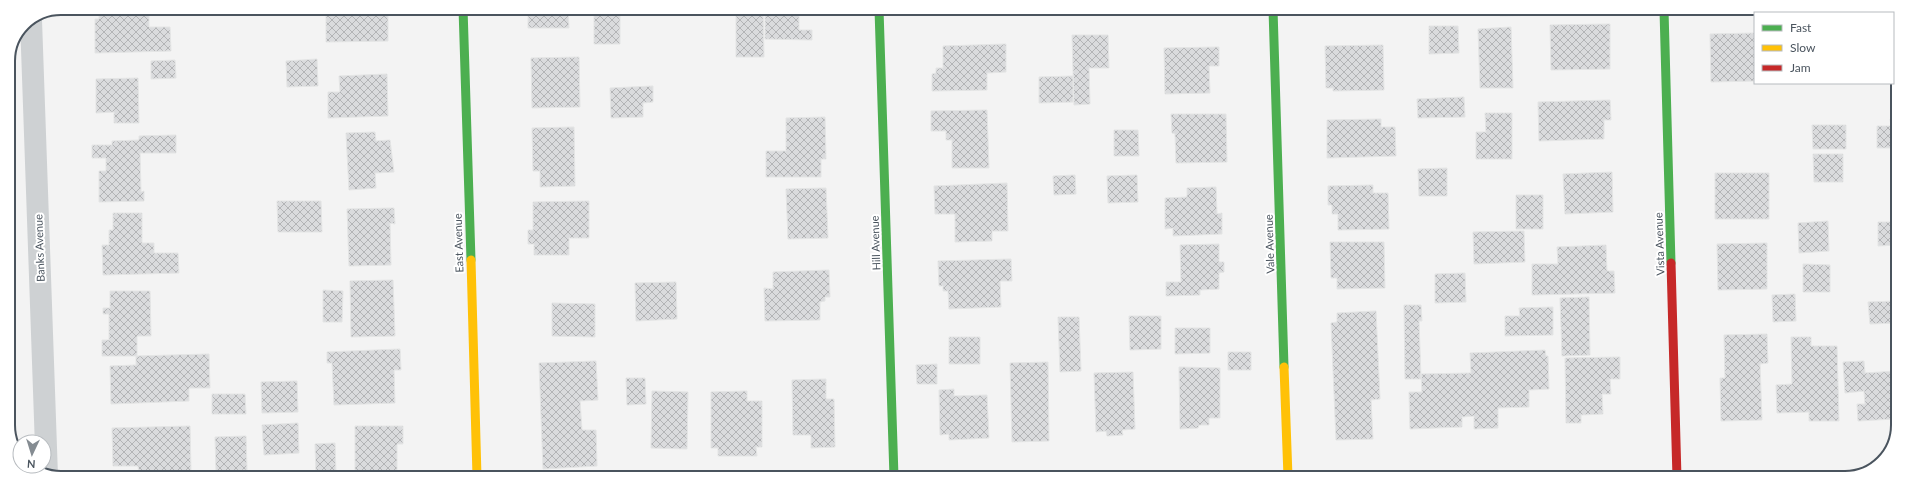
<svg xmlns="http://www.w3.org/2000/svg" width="1906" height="486" viewBox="0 0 1906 486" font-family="Lato,sans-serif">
<defs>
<pattern id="building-cross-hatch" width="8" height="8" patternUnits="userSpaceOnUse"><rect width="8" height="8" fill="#dadbdd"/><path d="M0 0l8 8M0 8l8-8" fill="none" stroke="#b3b4b6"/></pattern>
</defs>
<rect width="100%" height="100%" fill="#f3f3f3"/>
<path fill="url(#building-cross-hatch)" stroke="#e4e5e5" d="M115,8H149V27H170L171,51L95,53V19H99V14L116,13Z
M326,8H388V41L326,42Z
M528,8H568L569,28H528Z
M736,9H763L764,57H736Z
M765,9H799V30H812V40L765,39Z
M1500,9H1582L1546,10V15L1500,16Z
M1699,10H1749V13L1699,15Z
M620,13V44H594V14Z
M1610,24V69L1551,70L1550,25Z
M1429,26H1458L1459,53L1429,54Z
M1511,27L1513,88H1480L1478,29Z
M1755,33V81L1711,82L1710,34Z
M1072,35H1108L1109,68H1089L1090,104L1074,105Z
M1006,44V72L987,73V90L932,91V74L936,73V68H943V46Z
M1383,45L1384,90L1333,91V88H1326L1325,46Z
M1893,45L1898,57V77H1893Z
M1219,47V66H1209L1210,93L1165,94L1164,48Z
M579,57L580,107L532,108L531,58Z
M317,59L318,86L287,87L286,61Z
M175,60L176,78L151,79V61Z
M387,74L388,116L328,118V92H340L339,76Z
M1073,76V102L1039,103V77Z
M138,78L139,123H114V112L96,113V79Z
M653,86V102L643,103V117L611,118L610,88Z
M1464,97L1465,117L1418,118L1417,99Z
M1610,100L1611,120H1604V139L1539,141L1538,102Z
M987,110L989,168H952V140H946V131H931V111Z
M1485,113H1512V159H1476V132H1486Z
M1171,114H1226L1227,162L1176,163L1175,134L1172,133Z
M825,117L826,159H821V177H766V151H786V118Z
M1381,119V127H1395L1396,156L1327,158V120Z
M1890,119H1898L1897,148H1877V126H1891Z
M1812,125H1846V149H1813Z
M574,127L575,186L540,187V171H533L532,128Z
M1114,130H1138L1139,156H1114Z
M375,132L376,141L390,140L394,172L375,173L376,188L349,190L346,133Z
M176,135V153H140L141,192L144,191V201L99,202V171H106V158H92V145H112V141L139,140V136Z
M1813,154H1843V182H1814Z
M1447,168V196H1419L1418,169Z
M1612,172L1613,212L1565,214L1563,174Z
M1715,173H1769V219H1715Z
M1075,175L1076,194L1054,195L1053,176Z
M1137,175L1138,202L1108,203L1107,176Z
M1007,183L1008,231H992V241L955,242V214H935L934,186Z
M1373,185V193H1388L1389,229L1338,230V214H1332V205H1328V186Z
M1216,187L1217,214L1222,213V234L1173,236V228L1165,229V198L1187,197V188Z
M826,188L828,238L788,239L786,189Z
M1516,195H1543V229H1516Z
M277,201H321L322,232H278Z
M589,201V238H569V255H534V244H528V230H533V202Z
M394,208L395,224L390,223L391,265L349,266L347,209Z
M113,213H142V243H154V253H178L179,273L103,275L102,245H109V230H113Z
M1828,221L1829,251L1799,253L1798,223Z
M1878,222H1897V245L1878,246Z
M1524,231L1525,262L1474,264L1473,232Z
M1330,242H1384L1385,288L1337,289V278H1331Z
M1767,243V289L1718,290L1717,244Z
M1219,244V262H1224V272L1219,273V289L1200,290V295L1166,296V282H1181L1180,245Z
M1606,245L1607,271H1614L1615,293L1532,295V264H1558L1557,247Z
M1011,259L1012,281H1000L1001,307L949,309L948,291H943V286H939L938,261Z
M1803,264L1830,265V292H1803Z
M829,270L830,297H825V301L820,302V320L765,321L764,288L773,289V272Z
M1465,273L1466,302L1435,303V274Z
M393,280L395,336L351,337L350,281Z
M676,282L677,319L636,321L635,283Z
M323,290L343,291L342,322H323Z
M110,291H150L151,336H137V356H102V340H109V314H103V308H110Z
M1795,294L1796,321L1773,322L1772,295Z
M1589,297L1590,355L1562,356L1560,298Z
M1897,301V323L1870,324L1868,302Z
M552,303L595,304V337L552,336Z
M1404,305H1421L1422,321H1419L1421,379H1405Z
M1553,307V335L1505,336V316H1520L1519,308Z
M1376,311L1380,399L1371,400L1373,439L1336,440L1331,323L1337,322V313Z
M1129,316H1161V349L1130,350Z
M1058,317H1079L1081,371L1060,372Z
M1175,328H1210V353L1175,354Z
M1767,334L1768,363L1760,364L1762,420L1721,421L1720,378H1725L1724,335Z
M949,337H980V364H949Z
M1791,337H1811V346H1837L1839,421H1809V412L1777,413L1776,385L1792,384Z
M400,349L401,370H394L395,403L334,405L332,363H327V352Z
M1545,350L1546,356H1548L1549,389L1529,390V407L1498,408V428L1474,429V416L1462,417V427L1410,429L1409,392H1422L1421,374L1471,373L1470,353Z
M1228,352H1251V370H1228Z
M209,354L210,388H189V401L111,404L110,366L136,365V356Z
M1620,357V379H1610L1611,394H1602L1603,414L1581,415V423H1566L1565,358Z
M596,361L598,400L580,401L582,430H596L597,466L543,469L539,363Z
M1864,361L1865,373L1897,371L1896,410H1893L1894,419L1858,421L1857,404H1865L1864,391L1845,393L1843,362Z
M1048,362L1049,441L1012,442L1010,363Z
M937,364V384H917L916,365Z
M1179,367L1220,368V418H1209V425H1199L1198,428L1180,429Z
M1133,372L1135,429L1122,430L1123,435L1107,436L1106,431L1096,432L1094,373Z
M626,378H645L646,404L627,405Z
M826,379V399H834L835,447L811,448V435H793L792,380Z
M297,381L298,412L262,413L261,382Z
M954,389V396L987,395L989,438L949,440V434L940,435L939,390Z
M652,391L688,392L687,449L651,448Z
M747,391V401H762V447H756L757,456H718V448H711V392Z
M212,394H245L246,414H212Z
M298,423L299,453L264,455L262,425Z
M190,426L191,473L139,474L138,466H113L112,428Z
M355,426H403V444H397V472H355Z
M246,436L247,470L216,471L215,437Z
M335,443L336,474H316L315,444Z"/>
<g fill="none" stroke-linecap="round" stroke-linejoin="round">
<path stroke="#ced1d3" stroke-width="22" d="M31,20L47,476"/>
<path stroke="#4caf50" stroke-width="9" d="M463,8L471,260
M879,9L894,477
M1273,9L1284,367
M1664,10L1671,263"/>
<path stroke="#ffc107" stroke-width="9" d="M471,260L477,477
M1284,367L1288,477"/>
<path stroke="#c62828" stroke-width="9" d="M1671,263L1677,478"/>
</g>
<g text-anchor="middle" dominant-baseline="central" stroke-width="4" stroke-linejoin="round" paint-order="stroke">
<g font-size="11" fill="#4a545e" stroke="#fff">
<text transform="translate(458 243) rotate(-92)">East Avenue</text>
<text transform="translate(875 243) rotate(-92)">Hill Avenue</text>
<text transform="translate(1269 244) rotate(-92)">Vale Avenue</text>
<text transform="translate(1659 244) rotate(-92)">Vista Avenue</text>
<text transform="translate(39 248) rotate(-92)">Banks Avenue</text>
</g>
</g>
<path d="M0 0H1906V486H0ZM61 15H1845A46 46 0 0 1 1891 61V425A46 46 0 0 1 1845 471H61A46 46 0 0 1 15 425V61A46 46 0 0 1 61 15Z" fill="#fff" fill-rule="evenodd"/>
<path fill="none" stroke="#4a545e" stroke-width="2" d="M61 15H1845A46 46 0 0 1 1891 61V425A46 46 0 0 1 1845 471H61A46 46 0 0 1 15 425V61A46 46 0 0 1 61 15Z"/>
<rect x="1754" y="12" width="140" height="72" fill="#ffffff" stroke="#b7bbbf"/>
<rect x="1762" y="25" width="20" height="6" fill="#4caf50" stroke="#b7bbbf"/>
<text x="1790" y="32" font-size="12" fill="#4a545e">Fast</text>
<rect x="1762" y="45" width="20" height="6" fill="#ffc107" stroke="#b7bbbf"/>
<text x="1790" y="52" font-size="12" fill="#4a545e">Slow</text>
<rect x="1762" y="65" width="20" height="6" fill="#c62828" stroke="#b7bbbf"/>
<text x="1790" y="72" font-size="12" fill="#4a545e">Jam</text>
<g transform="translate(32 454) rotate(184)"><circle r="19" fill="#ffffff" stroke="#b7bbbf"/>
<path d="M0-3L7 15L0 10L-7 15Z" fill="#858c92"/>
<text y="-6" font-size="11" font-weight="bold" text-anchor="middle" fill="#4a545e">N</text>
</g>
</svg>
